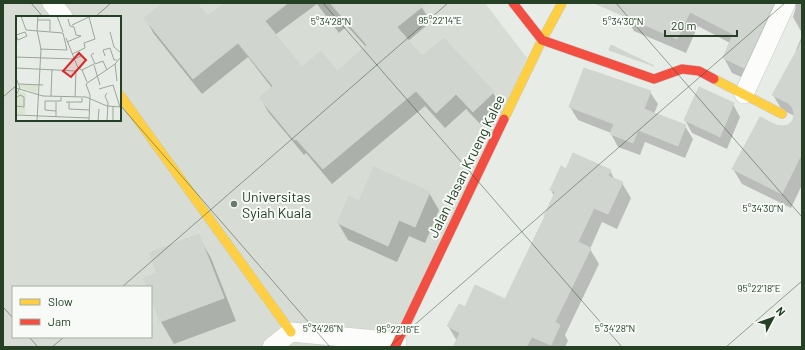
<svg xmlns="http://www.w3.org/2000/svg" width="805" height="350" viewBox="0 0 805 350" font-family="Barlow,sans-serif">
<rect width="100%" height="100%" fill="#e8ece7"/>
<path fill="#d7ddd5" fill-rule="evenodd" d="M3,3H485L527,58L402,347H3ZM17,17H120V120H17ZM13,287H151V337H13Z"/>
<path fill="#0003" fill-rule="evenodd" d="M164,3H195L207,18L226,3H419L431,22L408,41L422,58L493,93L502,108L482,126L466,109L445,128L425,106L332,184L306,153L304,155L269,113L260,98L272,88L248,57L202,94L154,34L145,18ZM317,4L339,33L347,26L366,47L337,73L302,68L275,35Z
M631,3H802V33L793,17L796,7H794L753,82L732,73L724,58L730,43L698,26L686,53L634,31L625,16Z
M802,36V185L791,208L742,184L733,169L776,126L782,127L790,125L794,120L795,116L782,110L773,95L797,52L796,50Z
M650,92L658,104L654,114L685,126L693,139L685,158L645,142L640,155L618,147L611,134V133L578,120L570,107Z
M733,104L740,117L727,149L692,133L685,120Z
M566,170L610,171L615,180L622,183L631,198L617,229L602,222L590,249L599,264L565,335L568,341L565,347H454L457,341L448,326L465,309L506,300L546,217L554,196L551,190Z
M429,193L439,210L425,243L409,236L397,262L348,240L338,223L359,202Z
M198,235L211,258L236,321L174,344L161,322L151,296V287H148L158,274Z"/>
<path fill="#d0d5d0" stroke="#d1d5d0" d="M163,3H197L207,16L225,3H288L265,21L302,67L321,51L337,71L367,45L330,3H427L397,27L422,56L444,38L494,92L473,112L456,94L436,113L416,91L323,169L296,139L294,140L259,98L273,86L238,43L193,79L144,18Z
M594,3H774L744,68L723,58L733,34L690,12L677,39Z
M802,41V153L782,194L732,169L760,117L776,125L782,126L788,125L793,120L794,113L792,107L788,103L772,95Z
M611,45L654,66L609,50Z
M584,68L651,91L644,109L686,125L678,146L638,130L633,143L610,134L614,124L569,107Z
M699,87L734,103L720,137L684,120Z
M573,153L611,170L608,176L623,182L608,214L594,208L578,242L591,248L555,322L560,325L551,345L532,337L526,347H453L460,333L447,326L459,304L465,307L475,285L505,299L545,216H544L555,192L550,190L561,166L566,169Z
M374,167L430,192L415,227L399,220L388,246L337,223L349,196L359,201Z
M199,234L224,298L160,322L151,298V287H147L143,278L157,273L149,253Z"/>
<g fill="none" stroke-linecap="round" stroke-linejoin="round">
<g stroke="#c5c9c4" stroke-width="20">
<path id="street" d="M52,3L63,17
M744,94L786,3
M272,347L291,332L397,342"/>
</g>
<g stroke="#c4c9c3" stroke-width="10">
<path id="slow" d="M714,79L782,114
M120,95L291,332
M504,119L542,40L562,3"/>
</g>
<g stroke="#c4c9c3" stroke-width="10">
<path id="jam" d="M513,3L542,40L654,79L682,69L699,71L714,79
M395,347L504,119"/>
</g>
<use href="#street" stroke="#fcfcfb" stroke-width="19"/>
<use href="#slow" stroke="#ffcf43" stroke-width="9"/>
<use href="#jam" stroke="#f24e42" stroke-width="9"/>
</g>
<path fill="none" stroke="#254025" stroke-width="1" stroke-opacity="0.45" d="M31,3L43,17M323,3L622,347M616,3L802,217M95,17L111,3M3,97L17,85M120,105L330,347M122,287L448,3M3,307L13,318M29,337L38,347M52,347L64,337M389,347L785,3M726,347L802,281"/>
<circle fill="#697c69" stroke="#f7faf6" stroke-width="1.5" cx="234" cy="204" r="4"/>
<g text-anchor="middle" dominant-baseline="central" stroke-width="4" stroke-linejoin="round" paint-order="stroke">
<g font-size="14" fill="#254025" stroke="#f7faf6">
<text transform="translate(466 166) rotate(-64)">Jalan Hasan Krueng Kalee</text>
</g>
<g font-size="14" fill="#254025" stroke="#f7faf6" text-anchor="start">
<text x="242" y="196">Universitas<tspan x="242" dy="16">Syiah Kuala</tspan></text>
</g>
</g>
<g transform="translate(16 16)">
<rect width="105" height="105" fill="#e8ece7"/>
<path d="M4,68L22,69L21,77L6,72ZM3,75L10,77L9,98H0V80Z" fill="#dae4d1"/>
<path fill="none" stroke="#9aa799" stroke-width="1" d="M5,0L10,14L47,17L51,34L24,33M41,0L47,16M52,3L54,10L58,11L60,19L65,20M21,4H34V15M56,9L75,0M94,16L98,31L105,37M0,19L9,16L11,20L2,24L0,20M50,22L62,52M51,26L65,20M78,37L75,39L79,48L87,45L91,54M56,38L69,32L68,27L79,23L73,1M89,40L87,34L94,32L98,44H101M0,41L58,43L65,40M99,48L101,65M78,49L84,69M0,52L60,55M62,52L66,54L78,48M66,54L71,66M0,62L4,72L0,79M3,68L27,69M0,72L27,80L70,81L91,90L105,91M83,73L97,69L104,91M35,80L36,53M59,81L60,55L65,51M0,82L4,79L8,81V91L0,90M50,86H66V82M53,86V93L74,94M40,95L29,94V85H45V81M0,99L73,102M40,101V86M21,105L25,33L21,14L22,0M73,105L74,79L70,68L99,48L105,41M82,105L83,93M91,105L92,87L89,80L91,77M97,105V90"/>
<path fill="#d62828" fill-opacity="0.15" stroke="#d62828" stroke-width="2" d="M63,37L70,44L55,61L47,55Z"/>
<rect width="105" height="105" fill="none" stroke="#254025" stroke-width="2"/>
</g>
<g font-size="10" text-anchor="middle" fill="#254025" stroke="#f7faf6" stroke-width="4" stroke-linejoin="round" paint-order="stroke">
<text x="440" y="24">95°22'14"E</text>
<text x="331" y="25">5°34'28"N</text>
<text x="623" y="25">5°34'30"N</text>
<text x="763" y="212">5°34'30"N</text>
<text x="759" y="292">95°22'18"E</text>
<text x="323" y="332">5°34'26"N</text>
<text x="615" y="332">5°34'28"N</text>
<text x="398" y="333">95°22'16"E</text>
</g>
<rect width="805" height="350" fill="none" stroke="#254025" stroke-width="8"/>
<rect x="12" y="286" width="140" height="52" fill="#f7faf6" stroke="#a3b0a2"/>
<rect x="20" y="299" width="20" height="6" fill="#ffcf43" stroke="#a3b0a2"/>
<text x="48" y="306" font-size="12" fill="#254025">Slow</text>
<rect x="20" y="319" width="20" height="6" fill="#f24e42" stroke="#a3b0a2"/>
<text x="48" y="326" font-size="12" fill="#254025">Jam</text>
<g transform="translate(773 318) rotate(49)" stroke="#f7faf6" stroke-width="3" paint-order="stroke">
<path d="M0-3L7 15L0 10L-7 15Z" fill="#254025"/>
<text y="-6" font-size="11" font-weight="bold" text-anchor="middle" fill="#254025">N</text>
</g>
<path d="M665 30v6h72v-6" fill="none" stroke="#254025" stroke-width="2"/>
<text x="671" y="30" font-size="12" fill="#254025" stroke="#f7faf6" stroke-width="3" paint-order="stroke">20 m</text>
</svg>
